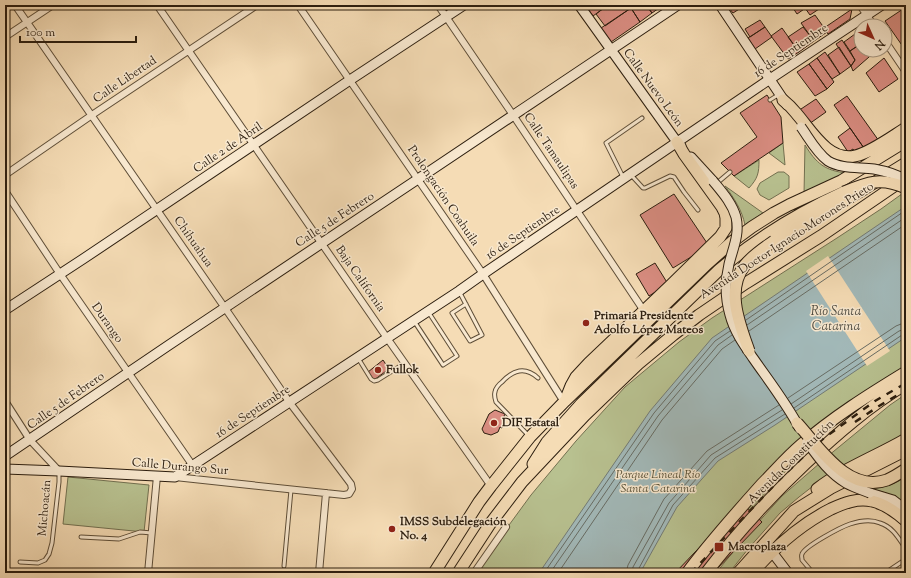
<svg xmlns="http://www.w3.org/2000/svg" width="911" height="578" viewBox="0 0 911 578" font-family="'Sorts Mill Goudy',serif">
<rect width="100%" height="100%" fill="#f5dcb5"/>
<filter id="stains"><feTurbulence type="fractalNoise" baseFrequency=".005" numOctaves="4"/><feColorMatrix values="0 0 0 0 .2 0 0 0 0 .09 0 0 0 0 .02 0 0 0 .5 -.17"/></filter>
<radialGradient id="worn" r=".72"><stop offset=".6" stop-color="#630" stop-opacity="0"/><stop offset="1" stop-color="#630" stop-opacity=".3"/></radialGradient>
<path fill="#b8c190" stroke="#727050" d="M783,143L785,165L769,153Z
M805,145C816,163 825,171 847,173L804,194Z
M759,160C759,173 758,178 749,188L734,176Z
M778,172H784L789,176V188L769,200L760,195L757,189L760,183Z
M725,186L763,213L745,225C742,210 734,198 725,186Z
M906,191V371C886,386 864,400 844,416C790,461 742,518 699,573H475L493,547L531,495L576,441L625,387L679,342L712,318L837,238L881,209Z
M906,394V438L822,479L799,497L780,513L748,549L729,573H716L745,537L782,496L828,456L890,405Z
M68,477L149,485L144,532L63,524Z
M906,477V504C893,495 886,492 870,489C886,487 892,485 906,477Z"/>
<path fill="#a2b9b9" stroke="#737b75" d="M906,206V337L775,425L718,461L677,507L640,573H539L650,411L712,338Z"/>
<path fill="#f5dcb5" d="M828,256L890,351L867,366L806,271Z"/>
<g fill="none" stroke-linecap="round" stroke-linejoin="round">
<path stroke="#676c64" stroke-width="1" d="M746,320L906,210
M747,325L906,217
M749,331L906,224
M788,398L896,326L901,324L906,323
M791,404L899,331L906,329
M794,408L902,335L906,334
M544,573L654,413L715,341L730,331
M550,573L658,416L718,345L732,335
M558,573L662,420L722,349L735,340
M626,573L628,565L664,499L707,451L779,405
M632,573L633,567L669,503L711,455L782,410
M637,573L638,570L673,505L715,458L785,414"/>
</g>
<path fill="#da8d82" stroke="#2c1e0f" d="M585,5H608L593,16Z
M608,5H629L631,8L605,26L596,14Z
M629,5H646L652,13L640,22Z
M646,5H661L662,6L652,13Z
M733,5H743L744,6L733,13L729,8Z
M791,5H810L797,14Z
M810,5H825L810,15L805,8Z
M906,7V51L885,21Z
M631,8L640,22L611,42L601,28Z
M852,9L850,19L828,34L824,28Z
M815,15L827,32L814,41L801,23Z
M760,20L765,27L750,37L745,29Z
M765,27L772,37L755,49L748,38Z
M803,27L814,41L799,52L788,37Z
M782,28L799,52L788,59L771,36Z
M861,30V50H862L860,51L857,46L861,44L855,34Z
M855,34L861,44L850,51L844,42Z
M842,40L855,60L851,66L836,44Z
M857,46L860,51L862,50H877L853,71L851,66L855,60L850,51Z
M839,47L851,66L840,74L828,55Z
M825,52L840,74L832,79L817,58Z
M817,58L834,82L827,89L809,64Z
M884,58L898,79L879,92L866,73Z
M809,64L827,89L815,96L797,72Z
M767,95L781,117L783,143L734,176L721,163L757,137L740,113Z
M847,96L879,141L866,151L834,105Z
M816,99L826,112L809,124L798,111Z
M850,128L866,151L857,155L853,149L848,152L838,137Z
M674,194L709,246L673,268L640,215Z
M655,263L668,284L649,296L636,274Z
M383,360L389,369L374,380L368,372Z
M495,410L505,414L504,416L506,419L502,428L500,427L498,432L491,435L484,433L482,429L489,414Z
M742,503L762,522L713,573H675Z"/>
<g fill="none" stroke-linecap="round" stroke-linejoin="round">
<g stroke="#5e4e38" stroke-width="5">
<path id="lane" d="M770,100L778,95
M632,176L643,188H645L670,176L674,177L684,192L698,210
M623,177L606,143L642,118
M717,183L730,172
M460,293L482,335L470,341L452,313L466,304
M414,321L443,365L457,356L429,313
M358,358L371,379L374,381L378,380L405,363
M528,435L496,402C495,399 494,395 495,392C495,389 499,384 502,382C513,370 525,366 538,378
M81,537L119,539L140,532L152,533
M20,562L38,563L45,560L49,554L52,543L59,482V473
M284,566L291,490
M813,573L802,560C802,557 801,556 802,554C805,546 841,527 850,524C859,521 871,519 880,523C893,527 899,539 906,549
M885,573L906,559"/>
</g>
<g stroke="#5e4e38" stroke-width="8">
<path id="street" d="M15,5L225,308L290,403L348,480L351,484L352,489L349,494L344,495L175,477
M157,5L387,338L491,486
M298,5L483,274L564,402
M438,5L513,115L644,311
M860,5L874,26
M5,37L53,5
M885,41L906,72
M5,175L92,115L257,5
M5,191L60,274L193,466
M5,401L30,440L59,471
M148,573L157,476
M319,573L326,493
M474,573L506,527"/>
</g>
<g stroke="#2c1e0f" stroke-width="11">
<path id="secondary" d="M579,5L677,142L681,146
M720,5L787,105
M691,157L713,181
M5,310L83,259L350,80L464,5
M5,456L169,345L418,179L678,5
M5,469L59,471L175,477L459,291L483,274L770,79L882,5
M870,493L893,500L906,510
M772,552L788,573"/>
</g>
<g stroke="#2c1e0f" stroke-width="13">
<path id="highway" d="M783,100C788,104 792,108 796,113C811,130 828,162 855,156C870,153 893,136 906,128
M774,241L864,189L906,163
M567,396L571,386L576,377L589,363L670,286L720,237L726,228V218L725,213L722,207L684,154L677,142
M533,464L547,442L581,404L719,270C757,238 798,213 844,192
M817,489C844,468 877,456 906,439
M434,573L479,502L491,486L530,437L565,401L708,263L733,241L752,227L774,213L789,205L841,181L906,141
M458,573L490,524L522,482L585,415L638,364L673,335L699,315L746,283L821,236L903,180
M687,573C710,542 736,513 762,484C775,471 787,457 801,445C833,417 870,394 906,372
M706,573C737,533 770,497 806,463C837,434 869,406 906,384
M738,573L794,511L831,488L906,450
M752,573C775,547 799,525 831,509C844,503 857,498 872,501C885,504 896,512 906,521"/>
</g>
<use href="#lane" stroke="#f8e8cf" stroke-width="3"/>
<use href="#street" stroke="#f8e8cf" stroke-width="6"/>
<use href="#secondary" stroke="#f8e8cf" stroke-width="9"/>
<use href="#highway" stroke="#f5dcb5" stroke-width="11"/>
<path stroke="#2c1e0f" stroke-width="2.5" stroke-dasharray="7 7" stroke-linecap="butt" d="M855,422L879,406L906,390
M691,573L779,480L804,456L824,438L875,401L906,383"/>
<g stroke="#2c1e0f" stroke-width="11" stroke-linecap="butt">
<path id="secondary-bridge" d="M801,127C809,138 816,152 828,161C841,169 859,167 874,169C885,171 896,174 906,180
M713,181C722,192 732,203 736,217C740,234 733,248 729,264C725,281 725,298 730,315C734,331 744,345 753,358C769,381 787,404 800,429
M807,442C818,457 829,473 846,483C853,487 862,490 870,493"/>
</g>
<g stroke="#2c1e0f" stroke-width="13" stroke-linecap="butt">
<path id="highway-bridge" d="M844,192C868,182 881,177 906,188
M749,351C740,325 725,290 745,265C753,255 764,248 774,241
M797,423C819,447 848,494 887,480C894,477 900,473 906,469"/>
</g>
<use href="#secondary-bridge" stroke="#f8e8cf" stroke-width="9"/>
<use href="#highway-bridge" stroke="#f5dcb5" stroke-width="11"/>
</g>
<g fill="#8f2418" stroke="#f8e8cf" stroke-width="1.5">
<circle cx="586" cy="323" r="4"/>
<circle cx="378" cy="370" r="4"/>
<circle cx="494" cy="423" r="4"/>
<circle cx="392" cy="529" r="4"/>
<rect x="714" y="542" width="10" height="10" rx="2"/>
</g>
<g text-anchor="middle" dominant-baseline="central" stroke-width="3" stroke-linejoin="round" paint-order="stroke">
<g font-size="12" fill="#2c1e0f" stroke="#f8e8cf">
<text transform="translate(791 51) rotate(-34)">16 de Septiembre</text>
<text transform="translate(125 80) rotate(-34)">Calle Libertad</text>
<text transform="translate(653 88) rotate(54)">Calle Nuevo León</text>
<text transform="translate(228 148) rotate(-34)">Calle 2 de Abril</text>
<text transform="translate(551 151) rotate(56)">Calle Tamaulipas</text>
<text transform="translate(443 196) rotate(56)">Prolongación Coahuila</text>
<text transform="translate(335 220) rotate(-33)">Calle 5 de Febrero</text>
<text transform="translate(523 233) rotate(-34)">16 de Septiembre</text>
<text transform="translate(787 241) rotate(-33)">Avenida Doctor Ignacio Morones Prieto</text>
<text transform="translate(193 242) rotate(55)">Chihuahua</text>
<text transform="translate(360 279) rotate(55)">Baja California</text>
<text transform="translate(107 323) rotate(55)">Durango</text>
<text transform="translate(66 401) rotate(-35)">Calle 5 de Febrero</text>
<text transform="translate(253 412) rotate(-33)">16 de Septiembre</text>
<text transform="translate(791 462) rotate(-44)">Avenida Constitución</text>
<text transform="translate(180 467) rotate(5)">Calle Durango Sur</text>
<text transform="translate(45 508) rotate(-85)">Michoacán</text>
</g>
<g font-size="12" font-weight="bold" fill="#2c1e0f" stroke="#f8e8cf" text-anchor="start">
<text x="594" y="316">Primaria Presidente<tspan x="594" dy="14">Adolfo López Mateos</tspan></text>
<text x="386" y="370">Fullok</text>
<text x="502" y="423">DIF Estatal</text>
<text x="400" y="522">IMSS Subdelegación<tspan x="400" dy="14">No. 4</tspan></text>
<text x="728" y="547">Macroplaza</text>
</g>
<g font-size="12" font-style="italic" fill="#564f36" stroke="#f8e8cf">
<text x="658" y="475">Parque Lineal Río<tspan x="658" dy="14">Santa Catarina</tspan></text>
</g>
<g font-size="13" font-style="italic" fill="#4f4c42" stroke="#f8e8cf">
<text x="836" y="312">Río Santa<tspan x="836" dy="15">Catarina</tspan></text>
</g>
</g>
<rect width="911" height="578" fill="none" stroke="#f5dcb5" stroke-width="20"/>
<rect x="6" y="6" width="899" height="566" fill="none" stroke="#2c1e0f" stroke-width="2"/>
<rect x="10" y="10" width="891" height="558" fill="none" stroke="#2c1e0f"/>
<g transform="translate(873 38) rotate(135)"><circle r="19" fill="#f8e8cf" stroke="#a69782"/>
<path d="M0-3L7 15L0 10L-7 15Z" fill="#8f2418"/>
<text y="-6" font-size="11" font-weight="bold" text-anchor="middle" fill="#2c1e0f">N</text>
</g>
<path d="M20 36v6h116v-6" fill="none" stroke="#2c1e0f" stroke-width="2"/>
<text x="26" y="36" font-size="12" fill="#2c1e0f" stroke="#f8e8cf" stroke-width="3" paint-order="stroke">100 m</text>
<rect width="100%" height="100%" filter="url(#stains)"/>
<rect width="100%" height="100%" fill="url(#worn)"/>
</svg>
